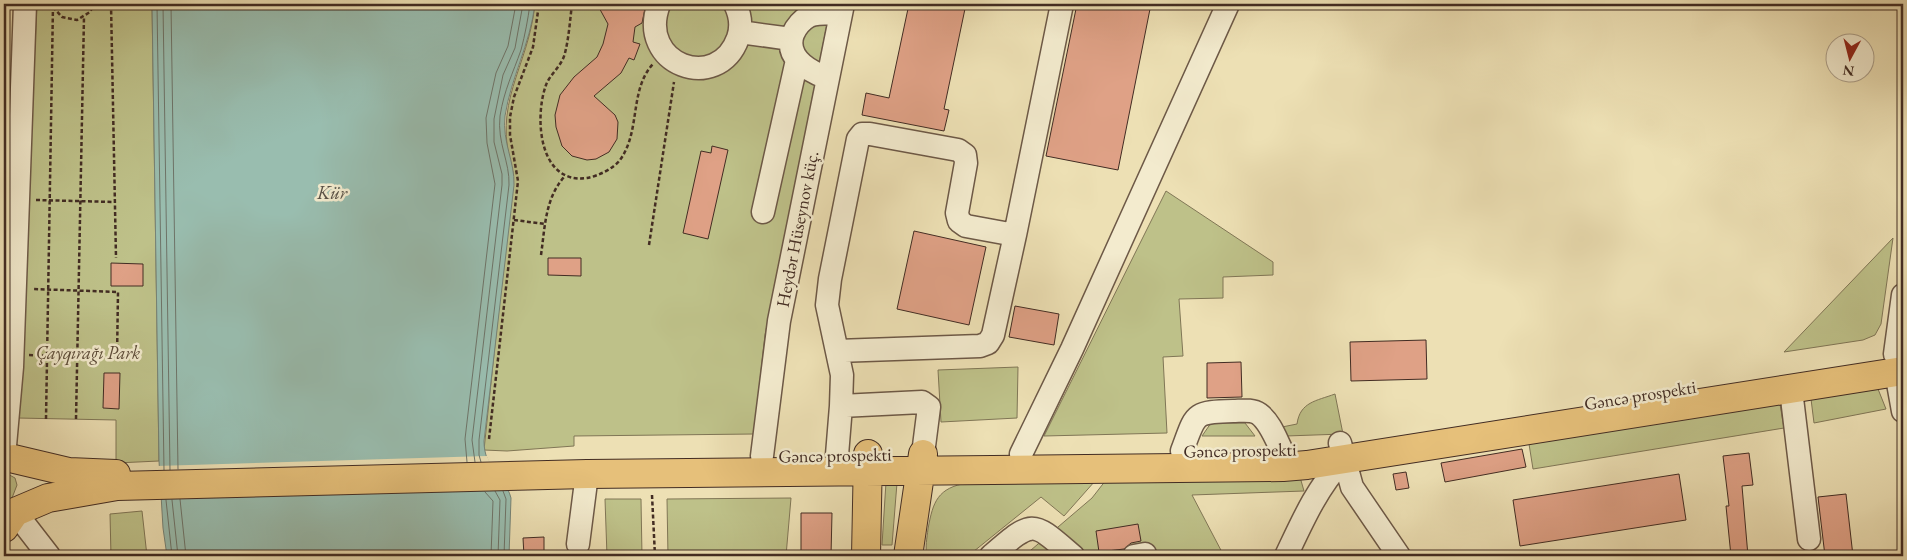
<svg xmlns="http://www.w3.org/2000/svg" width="1907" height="560" viewBox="0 0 1907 560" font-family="'EB Garamond',serif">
<rect width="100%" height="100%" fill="#ede0b4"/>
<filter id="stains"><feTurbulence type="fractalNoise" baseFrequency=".004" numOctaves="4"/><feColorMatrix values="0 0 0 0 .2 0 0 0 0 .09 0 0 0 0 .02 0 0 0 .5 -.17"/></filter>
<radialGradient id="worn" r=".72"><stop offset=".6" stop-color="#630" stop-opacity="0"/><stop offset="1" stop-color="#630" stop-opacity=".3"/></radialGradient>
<path fill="#bec189" stroke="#807656" d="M37,4H152L159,461L116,463V420L17,418Z
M535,4H831L765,335L754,434L574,436V446L507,451L484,450L513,172C491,102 528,70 535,4Z
M1166,191L1273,262V275L1223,277V298L1179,299L1183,356L1163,357L1167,433L1044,436Z
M1893,238L1881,324L1875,335L1863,340L1784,352Z
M1018,367L1017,418L941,422L938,370Z
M1878,389L1886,409L1814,423L1811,399Z
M1335,394L1343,434L1286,436L1282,427L1297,424C1300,402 1316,401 1335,394Z
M1780,404L1784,428L1533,469L1529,444Z
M1211,423H1245L1255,436H1202Z
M4,472L15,478L17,485L12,498L5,501Z
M1300,477L1304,491L1192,495L1224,556H1024L1092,498L1106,480Z
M1095,481L1064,516L1041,497L968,556H927C925,547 927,538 928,529C933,501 938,488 967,483Z
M886,482L897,483L892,545H882Z
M791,498L786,556H668L667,499Z
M605,499H641L642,556H607Z
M142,511L147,556H111L110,514Z"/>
<path fill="#99bdaf" stroke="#768377" d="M152,4H535C530,45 511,77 505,116C502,142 515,162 514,185L484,441C484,470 505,475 511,498L509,556H167L163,528L159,461Z"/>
<path fill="#ede0b4" d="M487,456L491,465L158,496L156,466Z"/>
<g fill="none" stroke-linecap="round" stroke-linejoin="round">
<path stroke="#6e7469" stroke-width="1" d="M157,4L164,470
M163,4L170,470
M171,4L178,469
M467,462L465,439L495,184L487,143L486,118L496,73L508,46L516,4
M475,462L472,440L502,185V174L494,142V119L503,75L515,48L523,4
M481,462L479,455V440L509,185C510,162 497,143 500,116C504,90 513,73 521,50C525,35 528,19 530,4
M495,491L500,500L498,556
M503,491L506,499L504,556
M485,492L493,501L491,556
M180,499L186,556
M166,500L172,556
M172,500L178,556"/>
</g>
<path fill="#dfa186" stroke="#422c23" d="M597,4H646L642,23L635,27L633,42L640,44L634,60L629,58L621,73L594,96L615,115L618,122L617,139L609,152L596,159L587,160L572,156L562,146L556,127L555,115L560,95L574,77L597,57L603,44L608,24Z
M909,4H966L944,109L949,110L944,131L862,115L866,93L889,98Z
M1077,4H1151L1118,170L1046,156Z
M712,146L728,150L708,239L683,233L701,151L711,153Z
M914,231L986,247L969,325L897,309Z
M548,258H581V276L548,275Z
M111,263L143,264V286H111Z
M1015,306L1059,314L1054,345L1009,337Z
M1426,340L1427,379L1351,381L1350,342Z
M1241,362L1242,397L1207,398V363Z
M104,373H120L119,409L103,408Z
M1522,449L1526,467L1445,482L1441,463Z
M1749,453L1753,485L1742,486L1748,556H1731L1726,506H1729L1723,456Z
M1406,472L1409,488L1396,490L1393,474Z
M1679,474L1686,520L1520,546L1513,500Z
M1846,494L1853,556H1825L1818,497Z
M801,513H832L831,556H801Z
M1138,524L1141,541L1131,543L1124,549L1099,552L1096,531Z
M544,537V556H524L523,538Z"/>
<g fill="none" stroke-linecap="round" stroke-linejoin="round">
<g stroke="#6d5947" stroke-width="25">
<path id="minor" d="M659,4C636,65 718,94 738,38C742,26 740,14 735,4
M740,32L791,39
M827,78C809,71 784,58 793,34C796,27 802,20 809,16C818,12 831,14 841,13
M763,212L797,60
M1015,235L1062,4
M837,351L980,346L988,343L993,335L1015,235L966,226L959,221L957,213L966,163L965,155L958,150L870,134H862L858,139L830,279L827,305L842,375L841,406
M1895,354L1903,295
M1896,372L1903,411
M1791,390L1809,539
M1340,443L1352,487L1399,556
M1182,451C1196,414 1192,412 1233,411C1241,411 1252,409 1259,414C1270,422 1276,439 1282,451
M1021,454L1072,349L1228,4
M837,455L841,406L922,402L929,407L923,454
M762,456L779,321L843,4
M4,457L12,367L25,4
M15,512L49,556
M578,544L587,474
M991,556C1034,519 1031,520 1073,556
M1134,556L1145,554
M1286,556C1304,518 1315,492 1343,459"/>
</g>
<g stroke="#422c23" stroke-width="30">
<path id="major" d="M14,459L69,472L116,474
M4,528L15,512L48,498L117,486L587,474L1283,467L1307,465L1903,371
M866,556L868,454
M908,556L923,454"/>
</g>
<path stroke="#422c23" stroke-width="2.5" stroke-dasharray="4 2.5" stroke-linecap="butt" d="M111,4L116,258
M572,4C570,20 569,37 565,53C562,66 550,74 546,85C534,118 539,185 587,178C598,176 613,169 620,160C641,131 629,90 653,64
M53,7L62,17L77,20L90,12L94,4
M36,200L114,202
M514,220L545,224
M649,245L674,82
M541,255C545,227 545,199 564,177
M29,355L117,358L118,292L33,289
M46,419L53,5
M76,419L84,17
M489,439L518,181L510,135V117L514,97L533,47L539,4
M652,495L655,556"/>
<use href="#minor" stroke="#f3ebce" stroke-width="22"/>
<use href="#major" stroke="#e6c07a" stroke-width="28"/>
</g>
<g text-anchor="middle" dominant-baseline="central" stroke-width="5" stroke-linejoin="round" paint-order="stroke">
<g font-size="18" fill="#422c23" stroke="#f3ebce">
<text transform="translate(797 229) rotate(-79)">Heydər Hüseynov küç.</text>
<text transform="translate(1640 395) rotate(-9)">Gəncə prospekti</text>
<text transform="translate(1240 450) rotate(-1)">Gəncə prospekti</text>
<text transform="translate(835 455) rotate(-1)">Gəncə prospekti</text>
</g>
<g font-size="18" font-style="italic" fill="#5b4a37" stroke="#f3ebce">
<text x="88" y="352">Çayqırağı Park</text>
</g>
<g font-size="19" font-style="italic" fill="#585046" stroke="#f3ebce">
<text x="332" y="192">Kür</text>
</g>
</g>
<rect width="1907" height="560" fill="none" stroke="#ede0b4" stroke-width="20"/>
<rect x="5" y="5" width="1897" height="550" fill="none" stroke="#422c23" stroke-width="2.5"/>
<rect x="10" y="10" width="1887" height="540" fill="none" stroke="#422c23"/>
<g transform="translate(1850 58) rotate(187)"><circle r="24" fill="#f3ebce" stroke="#ac9f8a"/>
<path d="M0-4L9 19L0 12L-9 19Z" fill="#8f2418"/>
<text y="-8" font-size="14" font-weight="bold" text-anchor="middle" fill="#422c23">N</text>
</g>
<rect width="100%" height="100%" filter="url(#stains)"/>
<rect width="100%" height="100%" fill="url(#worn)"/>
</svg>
